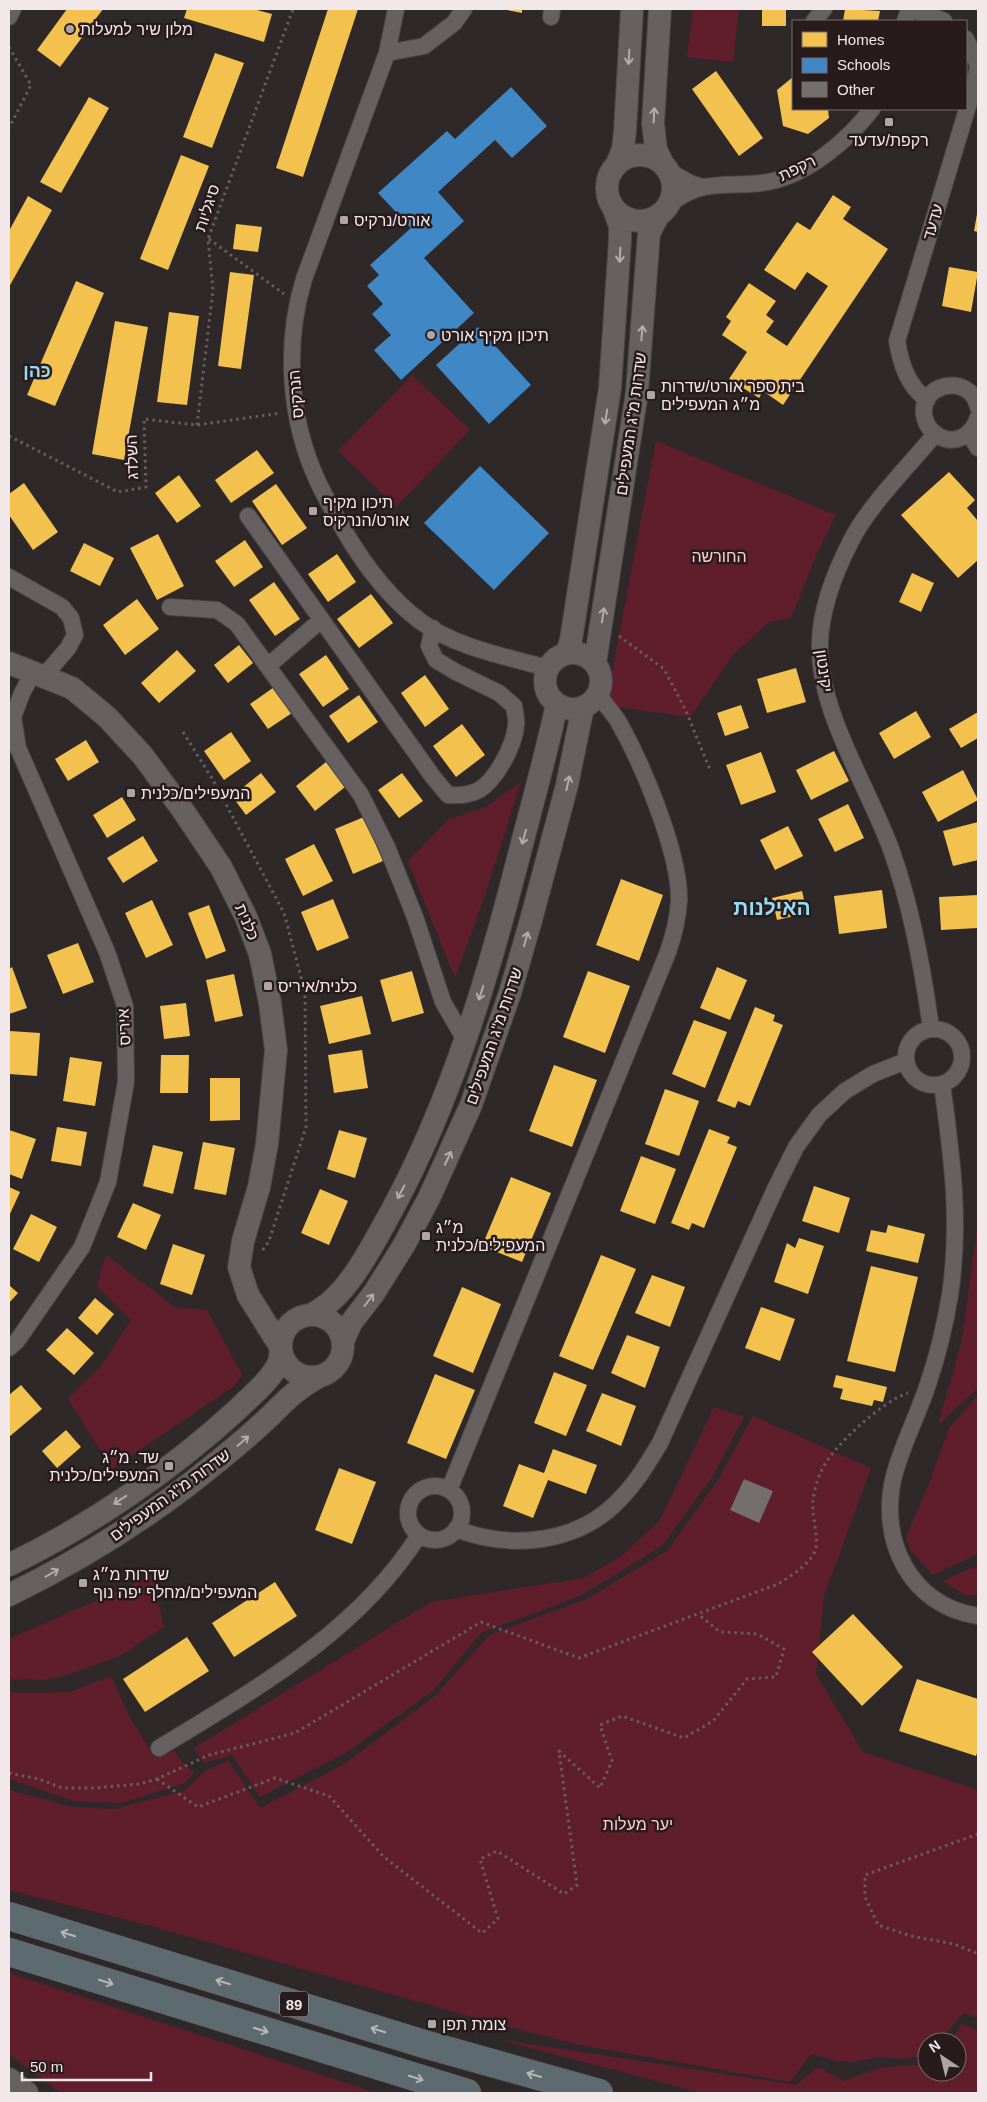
<svg xmlns="http://www.w3.org/2000/svg" width="987" height="2102" viewBox="0 0 987 2102" font-family="Helvetica,'Noto Sans Hebrew',sans-serif">
<rect width="100%" height="100%" fill="#2f2829"/>
<path fill="#601e2c" d="M693,9H739L733,62L687,57Z
M412,375L470,430L396,507L338,451Z
M656,441L836,515L817,553L791,618L769,622L733,655L690,717L618,707L604,715Z
M521,782L484,898L455,978L408,861L449,819L486,807Z
M978,1221V1388L938,1425L962,1340Z
M106,1255L175,1307L207,1310L242,1375L234,1386L112,1469L68,1399L101,1366L131,1320L97,1286Z
M978,1395V1554L933,1575L911,1551L906,1537L930,1481L949,1428Z
M714,1407L744,1417L713,1476L662,1546L580,1596L481,1633L433,1691L347,1752L260,1797L232,1755L204,1763L194,1748L431,1602L584,1578L622,1556L660,1520Z
M753,1416L871,1468L824,1596L816,1674L863,1752L978,1790V2018L963,2013L939,2042H927V2053L924,2055L902,2059L878,2057L854,2062L837,2061L811,2054L790,2082L580,2045L486,2021L151,1926L9,1890V1790L73,1807L114,1809L184,1791L205,1771L228,1760L260,1808L343,1765L436,1695L489,1635L587,1599L668,1550L718,1480Z
M978,1565V1596L965,1595L943,1581Z
M152,1576L164,1627L120,1656L68,1675L43,1680L9,1679V1639Z
M111,1676L128,1714L154,1757L174,1751L181,1761L194,1773L185,1783L122,1803L73,1801L9,1779V1693L70,1692Z
M9,1973L377,2093H60L9,2054Z
M962,2024L978,2030V2093H702L497,2039L796,2085L818,2067L844,2081L879,2068L927,2064V2072H957V2042H950Z"/>
<path fill="#f2c14e" d="M67,9H103L60,67L37,50Z
M187,9H253L272,14L264,42L184,18Z
M328,9H358L303,177L276,168Z
M502,9H522V13Z
M762,9H786V26H762Z
M845,9L880,11L878,21H843Z
M215,53L244,63L212,148L183,137Z
M716,71L763,138L739,156L692,89Z
M793,77V109H828L829,118L808,134L783,126L777,90Z
M89,97L109,108L61,193L40,182Z
M181,155L209,166L168,270L140,259Z
M833,195L851,207L843,219L888,249L783,405L763,391L759,398L729,379L747,352L722,335L731,321L726,317L749,283L776,301L766,315L774,321L766,332L787,346L828,286L807,272L795,290L764,270L797,222L810,230Z
M28,196L52,210L9,287V231Z
M977,214H978V232L974,231Z
M236,224L262,227L258,252L233,249Z
M949,267L978,272L971,312L942,306Z
M230,272L254,275L241,369L218,366Z
M76,281L104,293L55,406L27,395Z
M169,312L199,316L187,405L157,402Z
M115,321L148,327L124,460L92,454Z
M257,450L274,473L231,503L215,480Z
M949,472L975,500L967,508L978,521V560L958,578L901,515Z
M179,475L201,506L177,523L155,493Z
M24,483L58,532L33,550L9,515V494Z
M276,484L307,528L282,545L252,501Z
M158,534L184,586L157,600L130,548Z
M245,540L263,567L234,587L215,561Z
M84,543L114,558L100,586L70,571Z
M337,554L356,582L328,602L308,574Z
M912,573L934,583L921,612L899,602Z
M274,582L300,619L275,636L249,600Z
M371,594L393,623L359,648L337,619Z
M137,599L159,629L125,655L103,625Z
M239,645L253,663L228,683L214,665Z
M177,650L196,671L159,703L141,683Z
M326,655L349,689L323,707L299,674Z
M796,668L806,702L767,713L757,679Z
M425,675L449,709L425,727L401,693Z
M277,685L295,711L268,729L250,704Z
M359,695L378,722L348,743L329,716Z
M741,705L749,728L725,736L717,713Z
M916,711L931,737L894,759L879,733Z
M978,712V738L961,748L949,729Z
M462,724L485,755L456,777L433,746Z
M231,732L251,761L224,780L204,751Z
M86,740L99,762L68,781L55,759Z
M834,751L849,781L811,800L796,770Z
M761,752L776,792L741,805L726,765Z
M326,762L345,787L315,811L296,786Z
M963,770L978,800L938,822L922,792Z
M261,773L276,792L246,815L232,796Z
M402,773L423,801L399,818L378,790Z
M122,797L136,820L107,838L93,815Z
M848,804L864,838L835,852L818,819Z
M364,817L383,861L353,874L335,829Z
M978,822V860L953,866L943,831Z
M788,826L803,856L775,870L760,840Z
M143,836L158,861L123,883L107,858Z
M314,844L333,881L303,896L285,859Z
M621,879L663,895L639,961L596,945Z
M882,890L887,928L839,934L834,896Z
M802,891L807,913L777,920L772,898Z
M978,895V928L941,930L939,897Z
M333,899L349,938L317,951L301,912Z
M152,900L173,945L146,958L125,913Z
M209,905L226,951L206,959L188,913Z
M78,943L94,982L63,994L47,955Z
M12,967L27,1008L9,1014V969Z
M717,967L747,980L730,1020L700,1008Z
M412,971L424,1013L392,1022L380,980Z
M588,971L630,986L605,1053L563,1037Z
M234,974L243,1016L215,1022L206,980Z
M362,996L371,1034L329,1044L320,1006Z
M186,1003L190,1036L164,1039L160,1006Z
M755,1007L775,1015L773,1021L783,1025L750,1106L738,1101L735,1108L717,1101Z
M694,1020L727,1032L705,1088L672,1074Z
M10,1031L40,1033L37,1076L9,1074Z
M362,1050L368,1088L334,1093L328,1055Z
M161,1055H189L188,1093H160Z
M70,1057L102,1062L95,1106L63,1101Z
M554,1065L597,1080L572,1147L529,1131Z
M210,1078H240V1120L210,1121Z
M665,1089L699,1101L679,1156L645,1144Z
M57,1127L87,1132L81,1166L51,1161Z
M709,1129L730,1137L727,1143L737,1147L704,1228L692,1223L689,1230L671,1223Z
M9,1130L36,1139L22,1179L9,1174Z
M339,1130L367,1138L355,1178L327,1169Z
M203,1142L235,1148L226,1195L194,1189Z
M153,1145L183,1152L173,1194L143,1186Z
M641,1156L676,1169L655,1224L620,1211Z
M511,1177L551,1193L522,1262L482,1246Z
M814,1186L850,1198L839,1233L802,1221Z
M9,1187L20,1192L9,1216Z
M320,1189L348,1201L329,1245L301,1233Z
M133,1203L161,1215L146,1250L117,1237Z
M31,1214L57,1227L39,1262L13,1249Z
M888,1225L925,1234L918,1263L866,1251L871,1230L886,1233Z
M799,1238L824,1246L808,1294L774,1282L787,1243L795,1248Z
M173,1244L205,1255L192,1295L160,1284Z
M601,1255L636,1269L593,1370L559,1356Z
M871,1266L918,1277L895,1372L847,1361Z
M652,1275L685,1287L670,1327L635,1313Z
M9,1285L18,1293L9,1303Z
M462,1287L501,1304L473,1373L433,1356Z
M95,1298L114,1314L97,1335L78,1318Z
M761,1307L795,1319L780,1361L745,1348Z
M67,1328L94,1353L74,1375L46,1350Z
M627,1335L660,1347L645,1388L611,1373Z
M554,1372L587,1385L566,1436L534,1423Z
M435,1374L475,1390L446,1459L407,1443Z
M836,1375L887,1387L883,1402L874,1400L872,1406L840,1399L843,1389L833,1387Z
M21,1385L42,1409L9,1437V1395Z
M602,1393L636,1406L621,1446L586,1431Z
M66,1430L81,1447L57,1468L42,1451Z
M553,1449L597,1465L586,1494L548,1480L533,1518L503,1506L519,1464L544,1473Z
M339,1468L376,1482L352,1544L315,1530Z
M275,1582L297,1616L234,1657L212,1623Z
M853,1614L903,1667L862,1706L812,1652Z
M187,1637L209,1671L145,1712L123,1679Z
M917,1679L978,1699V1751L976,1756L899,1731Z"/>
<path fill="#3f88c5" d="M511,87L547,126L512,158L495,140L438,192L464,221L424,258L474,313L401,380L374,350L391,335L372,314L383,304L367,286L379,275L370,265L411,228L378,193L447,131L455,139Z
M478,327L531,385L489,424L436,365Z
M480,466L549,533L494,590L424,523Z"/>
<path fill="#746e6e" d="M744,1479L773,1491L759,1523L730,1510Z"/>
<g fill="none" stroke-linecap="round" stroke-linejoin="round">
<g stroke="#4b4545" stroke-width="18">
<path id="street" d="M396,9L387,53L304,279C284,344 289,420 318,482C326,499 336,516 345,532C365,566 388,597 420,621C454,647 507,657 548,668
M913,9L944,21
M9,17L13,9
M551,17L552,9
M814,21L824,9
M905,21L909,9
M387,53L424,46L454,23L464,9
M670,172L690,183L702,187
M670,203C680,197 691,189 704,187C725,183 747,186 768,182C809,174 848,140 872,109
M927,400C907,385 901,364 897,341L975,83L978,65L966,39
M978,407C970,371 915,384 925,419C927,427 933,433 940,437C957,445 973,434 978,417
M969,433L978,448
M248,516L433,777L448,795C459,796 469,795 479,790C496,780 514,746 516,726C517,720 515,713 514,706L499,693L456,672L436,660L429,646L433,628
M9,577L62,607L71,618L75,635L68,648L44,676
M170,607L217,610L237,624L361,795L387,847L415,917L443,1002L465,1040
M268,666L321,620
M906 1057a28 28 0 1 1 56 0a28 28 0 1 1-56 0Z
M931,1029C923,969 912,909 892,852C869,787 817,711 820,642C821,607 835,572 851,541C869,505 909,466 935,434
M942,1084C952,1157 961,1222 950,1295C945,1325 938,1355 928,1384C918,1415 902,1445 894,1476C878,1540 910,1606 978,1616
M9,1348L17,1341L82,1247L108,1182L126,1082L125,1006L107,952L18,748L13,717L22,693L34,671
M408 1513a27 27 0 1 1 54 0a27 27 0 1 1-54 0Z
M449,1490L668,952C674,935 678,918 679,900C680,853 642,763 618,721C612,712 604,703 598,694
M456,1529C512,1550 578,1544 620,1499C636,1483 648,1463 660,1443L776,1187L796,1147L819,1115L845,1091L873,1074L906,1061
M159,1748C254,1690 358,1632 419,1535"/>
</g>
<g stroke="#4b4545" stroke-width="24">
<path id="secondary" d="M660,9L653,123L656,150L662,162
M607 188a33 33 0 1 1 66 0a33 33 0 1 1-66 0Z
M617,164L623,149L625,131L632,9
M545 681a28 28 0 1 1 56 0a28 28 0 1 1-56 0Z
M567,653L571,640L610,388L620,240V226L613,207
M9,663L72,688L107,717L143,756L182,809L221,867L246,917L260,954L270,1003L276,1050L267,1144L259,1187L243,1241L239,1267L248,1295L280,1346
M595,663L637,392L649,233L658,216
M313,1314C319,1310 326,1306 331,1301C355,1281 377,1237 392,1210C452,1099 488,977 519,855C532,805 546,755 557,704
M281 1346a31 31 0 1 1 62 0a31 31 0 1 1-62 0Z
M343,1341L351,1323L374,1293L404,1245L429,1198L471,1105L510,993L531,920L567,785L583,707
M9,1565C91,1525 172,1470 239,1408C252,1395 272,1379 279,1362C280,1358 280,1354 281,1350
M9,1595C83,1559 153,1515 217,1462C235,1447 254,1432 271,1415C287,1399 298,1388 318,1377
M9,2079L27,2093"/>
</g>
<g stroke="#4b4545" stroke-width="29">
<path id="highway" d="M9,1916L424,2044L599,2093
M9,1952L467,2093"/>
</g>
<path stroke="#635e5f" stroke-width="3" stroke-dasharray="2.5 4" stroke-linecap="butt" d="M9,47L31,85L9,128
M209,239L284,294
M197,425L213,290L208,239L293,9
M9,436L118,492L146,487L144,419L197,425L281,413
M619,636L664,669L686,711L711,772
M183,732L213,780L284,913L305,992L306,1127L269,1241L262,1251
M9,1773L39,1779L62,1788H94L139,1784L157,1779L209,1755L295,1733L481,1622L579,1658L778,1584C792,1575 808,1566 815,1551C820,1540 811,1514 813,1501C814,1492 817,1480 821,1472C830,1448 884,1400 908,1393
M157,1779L198,1807L275,1778L329,1796L384,1857L482,1933L498,1919L480,1859L497,1851L564,1894L577,1885L559,1751L600,1788L612,1761L600,1725L622,1716L684,1738L713,1721L747,1679L776,1677L784,1649L757,1634L720,1632L698,1614
M978,1834L865,1875V1897L878,1925L911,1936L954,1944L978,1954"/>
<use href="#street" stroke="#666061" stroke-width="16"/>
<use href="#secondary" stroke="#666061" stroke-width="22"/>
<use href="#highway" stroke="#5d6a70" stroke-width="28"/>
</g>
<defs><path id="oneway-shaft" d="M-6 0H5M1.5-3L5.5 0L1.5 3" fill="none" stroke-width="1.6" stroke-linecap="round" stroke-linejoin="round" transform="scale(1.25)"/></defs>
<g stroke="#b3abac">
<use href="#oneway-shaft" transform="translate(629 57) rotate(93)"/>
<use href="#oneway-shaft" transform="translate(654 115) rotate(-87)"/>
<use href="#oneway-shaft" transform="translate(620 255) rotate(93)"/>
<use href="#oneway-shaft" transform="translate(642 333) rotate(-85)"/>
<use href="#oneway-shaft" transform="translate(606 417) rotate(99)"/>
<use href="#oneway-shaft" transform="translate(603 615) rotate(-81)"/>
<use href="#oneway-shaft" transform="translate(568 783) rotate(-77)"/>
<use href="#oneway-shaft" transform="translate(524 837) rotate(106)"/>
<use href="#oneway-shaft" transform="translate(526 939) rotate(-74)"/>
<use href="#oneway-shaft" transform="translate(481 993) rotate(108)"/>
<use href="#oneway-shaft" transform="translate(448 1158) rotate(-65)"/>
<use href="#oneway-shaft" transform="translate(401 1192) rotate(118)"/>
<use href="#oneway-shaft" transform="translate(369 1300) rotate(-53)"/>
<use href="#oneway-shaft" transform="translate(243 1441) rotate(-41)"/>
<use href="#oneway-shaft" transform="translate(120 1500) rotate(147)"/>
<use href="#oneway-shaft" transform="translate(52 1573) rotate(-30)"/>
</g>
<g stroke="#b6b6b9">
<use href="#oneway-shaft" transform="translate(68 1934) rotate(-163)"/>
<use href="#oneway-shaft" transform="translate(106 1982) rotate(17)"/>
<use href="#oneway-shaft" transform="translate(223 1982) rotate(-163)"/>
<use href="#oneway-shaft" transform="translate(261 2030) rotate(17)"/>
<use href="#oneway-shaft" transform="translate(378 2030) rotate(-163)"/>
<use href="#oneway-shaft" transform="translate(534 2075) rotate(-164)"/>
<use href="#oneway-shaft" transform="translate(416 2078) rotate(17)"/>
</g>
<g fill="#aea5a6" stroke="#281b1c" stroke-width="2">
<circle cx="70" cy="29" r="5"/>
<rect x="884" y="117" width="10" height="10" rx="2.5"/>
<rect x="339" y="215" width="10" height="10" rx="2.5"/>
<circle cx="431" cy="335" r="5"/>
<rect x="646" y="390" width="10" height="10" rx="2.5"/>
<rect x="308" y="506" width="10" height="10" rx="2.5"/>
<rect x="126" y="788" width="10" height="10" rx="2.5"/>
<rect x="263" y="981" width="10" height="10" rx="2.5"/>
<rect x="421" y="1231" width="10" height="10" rx="2.5"/>
<rect x="164" y="1461" width="10" height="10" rx="2.5"/>
<rect x="78" y="1578" width="10" height="10" rx="2.5"/>
<rect x="427" y="2019" width="10" height="10" rx="2.5"/>
</g>
<g text-anchor="middle" dominant-baseline="central" stroke-width="5" stroke-linejoin="round" paint-order="stroke">
<rect fill="#281b1c" stroke="#b5aaac" stroke-width="1" x="280" y="1991.5" width="28" height="25" rx="4"/>
<g font-size="15" font-weight="bold" fill="#f2e8e9">
<text x="294" y="2004">89</text>
</g>
<g font-size="16" fill="#f2e8e9" stroke="#281b1c" text-anchor="start">
<text x="80" y="29">מלון שיר למעלות</text>
<text x="889" y="140" text-anchor="middle">רקפת/עדעד</text>
<text x="354" y="220">אורט/נרקיס</text>
<text x="441" y="335">תיכון מקיף אורט</text>
<text x="661" y="386">בית ספר אורט/שדרות<tspan x="661" dy="18">מ״ג המעפילים</tspan></text>
<text x="323" y="502">תיכון מקיף<tspan x="323" dy="18">אורט/הנרקיס</tspan></text>
<text x="141" y="793">המעפילים/כלנית</text>
<text x="278" y="986">כלנית/איריס</text>
<text x="436" y="1227">מ״ג<tspan x="436" dy="18">המעפילים/כלנית</tspan></text>
<text x="159" y="1457" text-anchor="end">שד. מ״ג<tspan x="159" dy="18">המעפילים/כלנית</tspan></text>
<text x="93" y="1574">שדרות מ״ג<tspan x="93" dy="18">המעפילים/מחלף יפה נוף</tspan></text>
<text x="442" y="2024">צומת תפן</text>
</g>
<g font-size="16" fill="#f2e8e9" stroke="#281b1c">
<text transform="translate(797 168) rotate(-26)">רקפת</text>
<text transform="translate(207 208) rotate(-72)">סיגליות</text>
<text transform="translate(933 222) rotate(-73)">עדעד</text>
<text transform="translate(296 394) rotate(-95)">הנרקיס</text>
<text transform="translate(631 424) rotate(-82)">שדרות מ"ג המעפילים</text>
<text transform="translate(132 457) rotate(-92)">השלדג</text>
<text transform="translate(824 671) rotate(82)">יקינטון</text>
<text transform="translate(247 922) rotate(67)">כלנית</text>
<text transform="translate(124 1027) rotate(-93)">איריס</text>
<text transform="translate(494 1036) rotate(-71)">שדרות מ"ג המעפילים</text>
<text transform="translate(170 1495) rotate(-36)">שדרות מ"ג המעפילים</text>
</g>
<g font-size="16" fill="#ffcbd1" stroke="#281b1c">
<text x="719" y="556">החורשה</text>
<text x="638" y="1824">יער מעלות</text>
</g>
<g font-size="18" font-weight="bold" fill="#95dcf7" stroke="#281b1c">
<text x="37" y="371">כהן</text>
</g>
<g font-size="21" font-weight="bold" fill="#95dcf7" stroke="#281b1c">
<text x="772" y="907">האילנות</text>
</g>
</g>
<rect width="987" height="2102" fill="none" stroke="#f2e8e9" stroke-width="20"/>
<rect x="792" y="20" width="175" height="90" fill="#281b1c" stroke="#796d6e"/>
<rect x="802" y="32" width="25" height="15" fill="#f2c14e" stroke="#796d6e"/>
<text x="837" y="45" font-size="15" fill="#f2e8e9">Homes</text>
<rect x="802" y="58" width="25" height="15" fill="#3f88c5" stroke="#796d6e"/>
<text x="837" y="70" font-size="15" fill="#f2e8e9">Schools</text>
<rect x="802" y="82" width="25" height="15" fill="#746e6e" stroke="#796d6e"/>
<text x="837" y="95" font-size="15" fill="#f2e8e9">Other</text>
<g transform="translate(942 2057) rotate(325)"><circle r="24" fill="#281b1c" stroke="#796d6e"/>
<path d="M0-4L9 19L0 12L-9 19Z" fill="#aea5a6"/>
<text y="-8" font-size="14" font-weight="bold" text-anchor="middle" fill="#f2e8e9">N</text>
</g>
<path d="M22 2072v8h129v-8" fill="none" stroke="#f2e8e9" stroke-width="2.5"/>
<text x="30" y="2072" font-size="15" fill="#f2e8e9" stroke="#281b1c" stroke-width="4" paint-order="stroke">50 m</text>
</svg>
